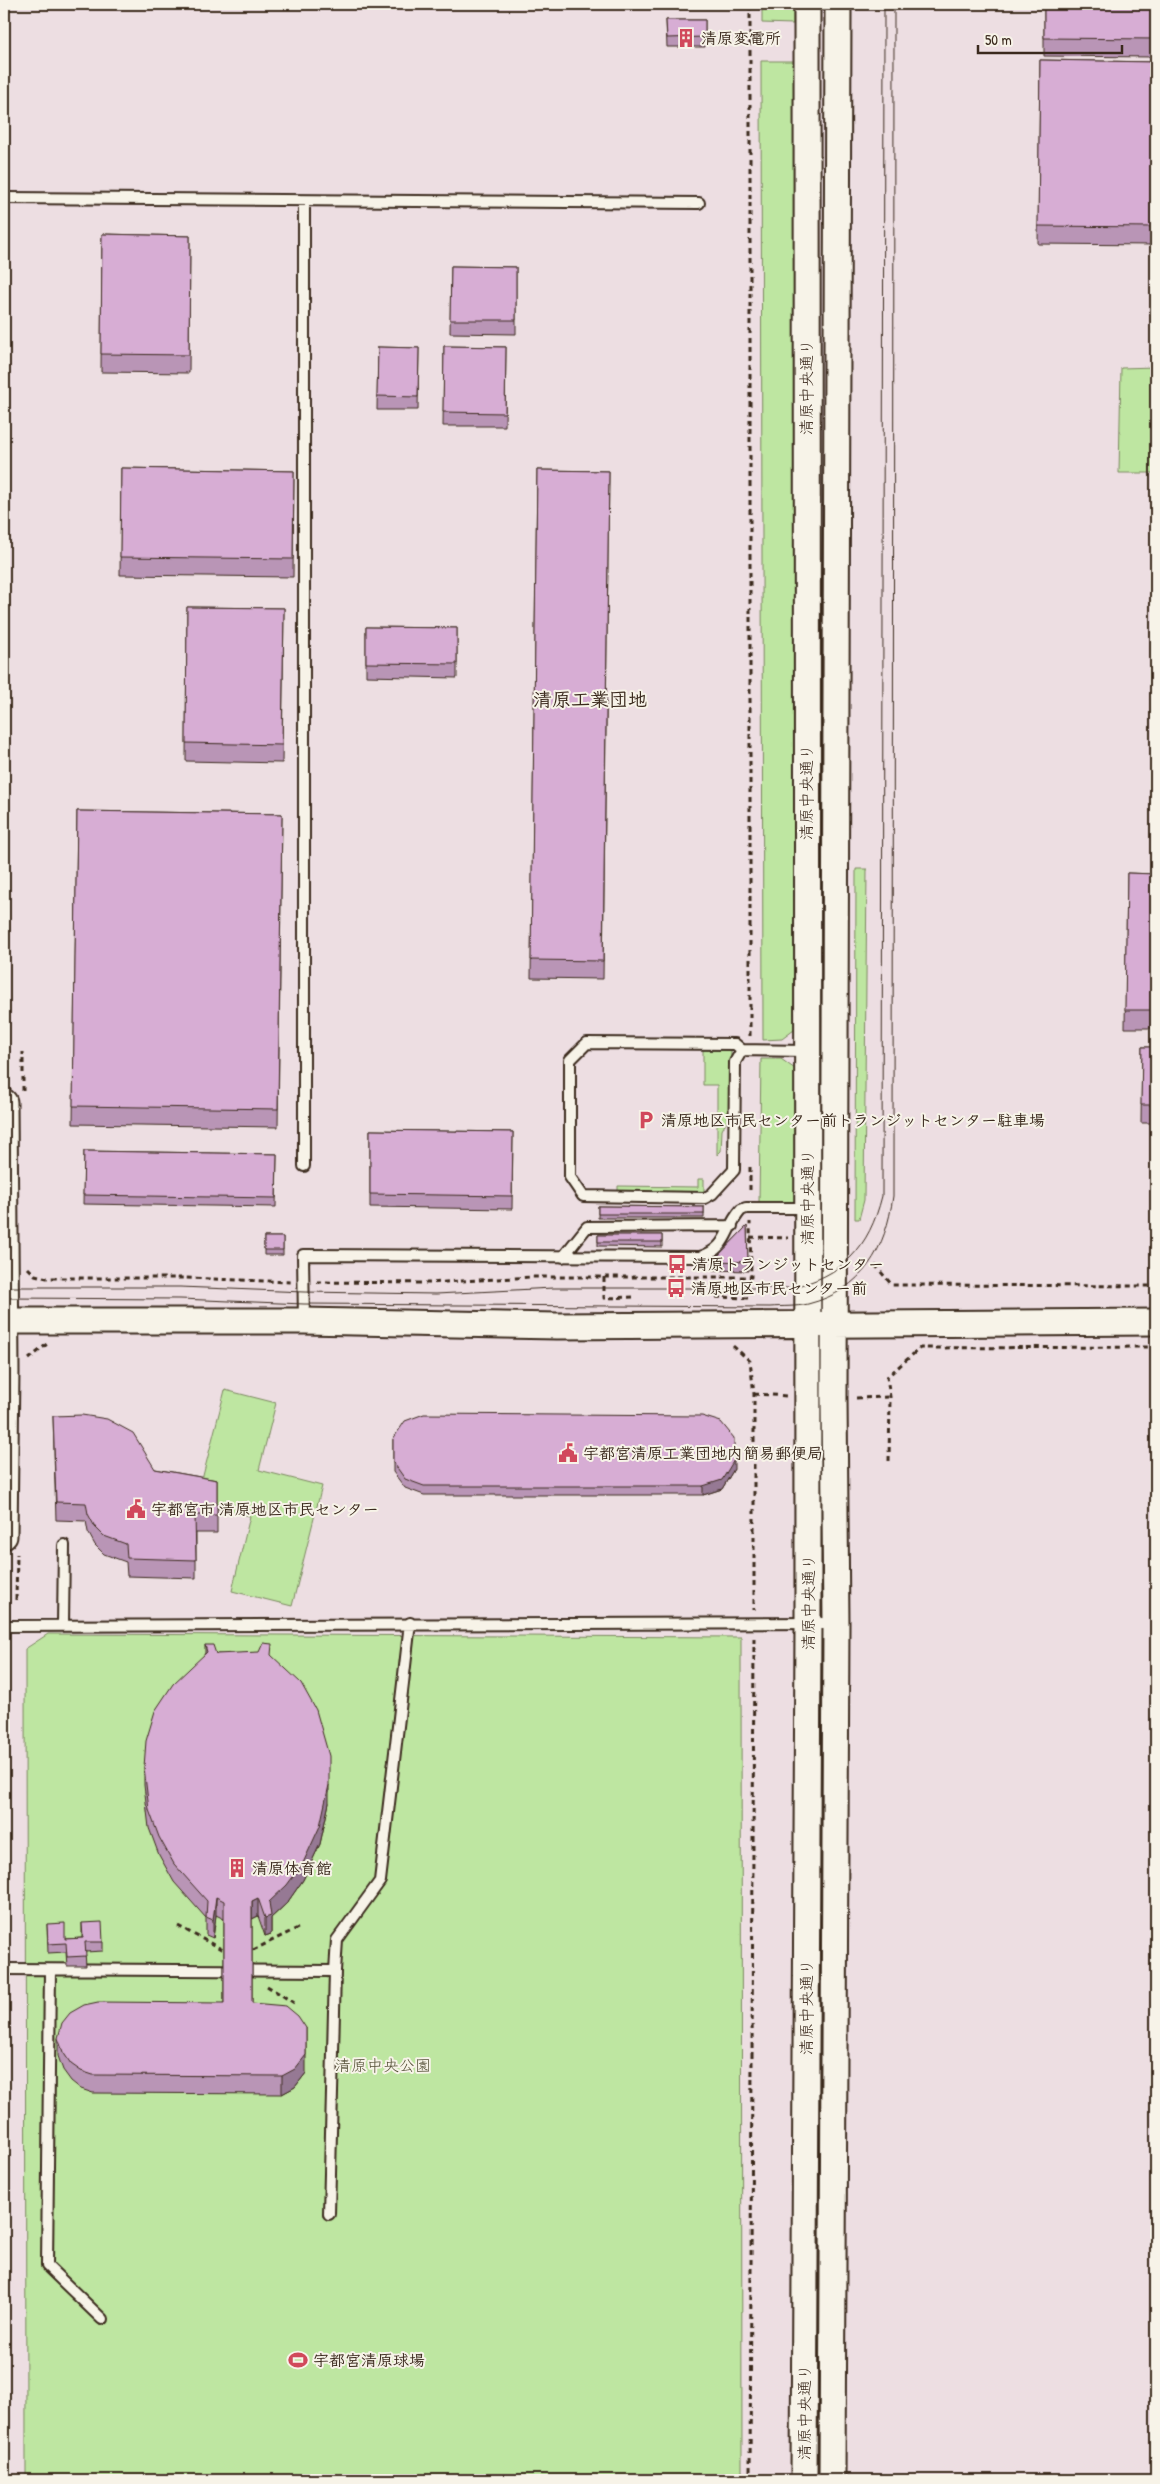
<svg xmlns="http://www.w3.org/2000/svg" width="1160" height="2484" viewBox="0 0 1160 2484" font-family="'Patrick Hand','Klee One',sans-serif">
<rect width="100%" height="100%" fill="#f7f3e8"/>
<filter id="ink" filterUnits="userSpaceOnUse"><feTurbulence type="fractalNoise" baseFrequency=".02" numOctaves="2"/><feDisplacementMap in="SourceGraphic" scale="10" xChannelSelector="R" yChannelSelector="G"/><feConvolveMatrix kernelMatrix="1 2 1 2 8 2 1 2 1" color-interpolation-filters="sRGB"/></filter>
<g filter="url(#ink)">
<path fill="#eddee2" d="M4,4H1156V2480H4Z"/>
<path fill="#bee6a1" stroke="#7c8860" d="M762,4H793V24L762,23Z
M761,61H794V1030L782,1039L763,1040Z
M1156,367V473H1119L1121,368Z
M856,869H867L864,1200L859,1219H855Z
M703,1050H731L730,1115L722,1130L721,1151L717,1155V1085H703Z
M761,1059H781L795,1069V1202H759Z
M698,1179H704V1193L618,1192V1186L698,1187Z
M225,1390L276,1403L259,1470L322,1486L292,1606L232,1591L250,1516L196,1503Z
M48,1634L741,1637L742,2480H26L25,1649Z"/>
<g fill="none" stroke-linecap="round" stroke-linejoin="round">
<g stroke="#3b2a1e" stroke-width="14">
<path id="service" d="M4,198L699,203
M304,201V1166
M742,1050L735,1062L734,1170L712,1194L705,1198L583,1196L570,1177V1060L587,1043L735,1044L742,1050L806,1051
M563,1257L587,1227L732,1226
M304,1321L303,1255L700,1257C729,1248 724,1229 741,1210L746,1208H807
M63,1625L64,1545
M4,1626L836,1623
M4,1969L335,1971
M50,1970L47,2266L102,2319
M329,2214L335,1971L337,1940L380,1881L410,1623"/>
</g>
<g stroke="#3b2a1e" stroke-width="29">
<path id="tertiary" d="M4,1102L6,1371L4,1536
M4,1321H304L557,1326L1156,1322
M804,2480L808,1624L807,4
M832,2480L836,1623L834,1398L838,4"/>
</g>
<path stroke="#3b2a1e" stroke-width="3" stroke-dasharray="5 4" stroke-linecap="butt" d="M750,1036V4
M23,1091V1052
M750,1167V1193
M750,1237L788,1238
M875,1265L892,1285L1156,1286
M28,1268L35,1275L47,1278H186L291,1282
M604,1277V1298L635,1297
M317,1282L428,1283L531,1277H751L750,1222
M716,1297L750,1298
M733,1346L750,1361L754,1394V1610
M29,1359L47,1344
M754,1394L788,1396
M856,1398L890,1397
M889,1461L890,1397L887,1377L920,1348L1156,1347
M16,1600L17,1554
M178,1926L225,1951
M253,1950L300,1927
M267,1986L296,2004
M750,2480L754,1636"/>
<use href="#service" stroke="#f7f3e8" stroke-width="10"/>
<use href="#tertiary" stroke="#f7f3e8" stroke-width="25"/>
<path stroke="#3b2a1e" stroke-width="1" d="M4,1287H180L304,1292L436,1294L553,1288H790C843,1276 869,1248 882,1196L884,4
M4,1298L180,1299L304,1304L770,1307C782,1306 796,1307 808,1304C863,1290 886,1249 893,1196L894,4"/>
</g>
<path fill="#b995b6" stroke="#3b2a1e" d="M1044,4H1156V57L1044,56Z
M666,20H705V47H667Z
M1040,60L1156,62V245L1038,244Z
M102,234L190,236L189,373L101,372Z
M451,266L516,267V334L450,333Z
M444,346L506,347L505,426H443Z
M378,347L419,348L418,410H377Z
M121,468L294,471L293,577L120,575Z
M537,470L609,471L603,979L531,978Z
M187,607L284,608L282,763L186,761Z
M366,627L457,628V678L366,676Z
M77,811L282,814L278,1127L73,1124Z
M1127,873L1156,874V1028H1125Z
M1142,1047H1156V1123H1141Z
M370,1130L513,1132L512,1209L370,1207Z
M84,1151L277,1154L276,1207L83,1204Z
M598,1206L704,1207V1218H598Z
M747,1226L748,1271L713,1270V1261Z
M598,1235H662V1247L598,1246Z
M264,1237H283V1255H264Z
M53,1416L155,1469L217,1480V1533H196V1578L127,1576L126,1562L104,1554L95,1545L88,1532L86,1521L56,1520Z
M393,1439L734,1469L722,1489L703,1495H424L405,1488L393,1472Z
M205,1645L216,1654L272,1656L329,1803L320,1844L303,1880L287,1903L271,1918V1934L265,1936L258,1916L252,1919V2003L306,2073L295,2087L282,2094L93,2093L81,2089L71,2081L63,2070L58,2056V2038L224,2003V1919L216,1915L213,1938L206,1935V1918L174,1882L159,1855L149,1828L144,1785V1767L205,1653Z
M82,1923L103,1942V1951L85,1952L86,1966H67L66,1952L48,1953L47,1924L65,1939L82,1938Z"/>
<path fill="#967994" stroke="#3b2a1e" d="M734,1460V1469L722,1489L703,1495V1486Z
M329,1785V1803L320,1844L303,1880L287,1903L271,1918V1934L265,1936V1918L269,1902Z
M216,1897V1915L213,1938V1920Z
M258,1898V1916L252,1919V1901Z
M306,2028V2073L295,2087L282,2094V2076Z"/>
<path fill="#d7add4" stroke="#3b2a1e" d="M1044,4H1156V39L1044,38Z
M666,20H705V37L667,38Z
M1040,60L1156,62V227L1038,226Z
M102,234L190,236L189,355L101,354Z
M451,266L516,267V320H450Z
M444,346L506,347L505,413L443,412Z
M378,347L419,348L418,397L377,396Z
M121,468L294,471L293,559L120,557Z
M537,470L609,471L603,961L531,960Z
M187,607L284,608L282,745L186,743Z
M366,627L457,628V664L366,663Z
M77,811L282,814L278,1109L73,1106Z
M1127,873L1156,874V1010H1125Z
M1142,1047H1156V1105H1141Z
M370,1130L513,1132L512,1196L370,1194Z
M84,1151L277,1154L276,1198L83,1195Z
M598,1206L704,1207V1214H598Z
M747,1226L748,1262L713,1261Z
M598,1235H662V1242H598Z
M264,1237H283V1250H264Z
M424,1414L702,1416L721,1422L734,1438V1460L722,1480L703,1486H424L405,1479L393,1462V1439L405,1421Z
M82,1415L107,1419L133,1433L155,1469L217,1480V1515H195L196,1560L127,1558L126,1544L104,1536L95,1527L88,1514L86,1503L56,1502L53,1416Z
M263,1643L272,1644L271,1655L301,1683L316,1710L329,1756V1785L320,1826L303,1863L287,1885L269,1902L271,1916L265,1918L258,1898L252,1901V2003L286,2006L298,2016L306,2028V2055L295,2069L282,2076L93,2075L81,2071L71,2064L63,2052L58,2038L62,2023L70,2013L84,2005L98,2002L224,2003V1901L216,1897L213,1920L206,1917L207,1901L174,1864L159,1837L149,1810L144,1767L146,1741L155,1711L173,1684L207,1652L205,1645H213L216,1654L259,1652Z
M102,1922L103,1942H85L86,1956L67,1957L66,1943L48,1944L47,1924L65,1923V1939L83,1938L82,1923Z"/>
</g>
<defs>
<g id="building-bare" transform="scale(1.5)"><path d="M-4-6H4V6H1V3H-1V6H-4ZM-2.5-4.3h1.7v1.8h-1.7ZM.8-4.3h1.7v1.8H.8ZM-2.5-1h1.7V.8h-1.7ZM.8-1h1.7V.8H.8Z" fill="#d1495b" stroke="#f7f3e8" stroke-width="2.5" paint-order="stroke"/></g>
<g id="parking-bare" transform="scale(1.5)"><path d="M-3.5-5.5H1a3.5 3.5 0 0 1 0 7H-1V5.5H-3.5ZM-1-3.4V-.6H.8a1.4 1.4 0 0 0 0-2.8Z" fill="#d1495b" stroke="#f7f3e8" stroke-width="2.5" paint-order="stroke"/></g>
<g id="bus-bare" transform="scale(1.5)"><path d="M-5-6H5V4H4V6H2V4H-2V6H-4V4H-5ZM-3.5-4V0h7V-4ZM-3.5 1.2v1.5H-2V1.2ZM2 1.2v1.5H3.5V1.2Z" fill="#d1495b" stroke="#f7f3e8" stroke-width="2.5" paint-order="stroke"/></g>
<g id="civic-bare" transform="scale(1.5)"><path d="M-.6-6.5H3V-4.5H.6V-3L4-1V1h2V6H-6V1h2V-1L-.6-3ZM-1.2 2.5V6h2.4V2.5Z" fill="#d1495b" stroke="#f7f3e8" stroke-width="2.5" paint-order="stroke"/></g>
<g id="stadium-bare" transform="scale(1.5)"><path d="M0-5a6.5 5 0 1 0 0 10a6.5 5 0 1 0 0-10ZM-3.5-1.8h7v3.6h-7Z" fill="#d1495b" stroke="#f7f3e8" stroke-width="2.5" paint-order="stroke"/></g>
</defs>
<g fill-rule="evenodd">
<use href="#building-bare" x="686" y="38"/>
<use href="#parking-bare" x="646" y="1120"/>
<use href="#bus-bare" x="677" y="1264"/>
<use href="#bus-bare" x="676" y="1288"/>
<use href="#civic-bare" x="568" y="1453"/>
<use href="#civic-bare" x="136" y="1509"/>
<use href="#building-bare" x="237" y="1868"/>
<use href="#stadium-bare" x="298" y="2360"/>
</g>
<g text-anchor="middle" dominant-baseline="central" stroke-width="4" stroke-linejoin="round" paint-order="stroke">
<g font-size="16" font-weight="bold" fill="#3b2a1e" stroke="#f7f3e8" text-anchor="start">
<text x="701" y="38">清原変電所</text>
<text x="661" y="1120">清原地区市民センター前トランジットセンター駐車場</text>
<text x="692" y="1264">清原トランジットセンター</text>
<text x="691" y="1288">清原地区市民センター前</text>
<text x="583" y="1453">宇都宮清原工業団地内簡易郵便局</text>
<text x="151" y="1509">宇都宮市 清原地区市民センター</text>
<text x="252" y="1868">清原体育館</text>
<text x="313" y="2360">宇都宮清原球場</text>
</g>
<g font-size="16" fill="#3b2a1e" stroke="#f7f3e8">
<text transform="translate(806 387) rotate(-90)">清原中央通り</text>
<text transform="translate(806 792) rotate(-90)">清原中央通り</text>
<text transform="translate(807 1197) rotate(-90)">清原中央通り</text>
<text transform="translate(808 1602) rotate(-90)">清原中央通り</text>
<text transform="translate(806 2007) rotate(-90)">清原中央通り</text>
<text transform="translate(804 2412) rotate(-90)">清原中央通り</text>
</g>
<g font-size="16" fill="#555038" stroke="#f7f3e8">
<text x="383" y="2065">清原中央公園</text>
</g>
<g font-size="19" font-weight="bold" fill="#3b2a1e" stroke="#f7f3e8">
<text x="590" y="699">清原工業団地</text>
</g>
</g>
<rect width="1160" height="2484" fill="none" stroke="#f7f3e8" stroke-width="20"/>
<rect x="10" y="10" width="1140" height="2464" fill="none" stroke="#3b2a1e" stroke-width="2" filter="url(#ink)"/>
<path d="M978 45v8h144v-8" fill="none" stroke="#3b2a1e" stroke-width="2.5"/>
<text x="985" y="45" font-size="15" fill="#3b2a1e" stroke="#f7f3e8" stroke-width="4" paint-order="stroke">50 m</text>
</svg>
